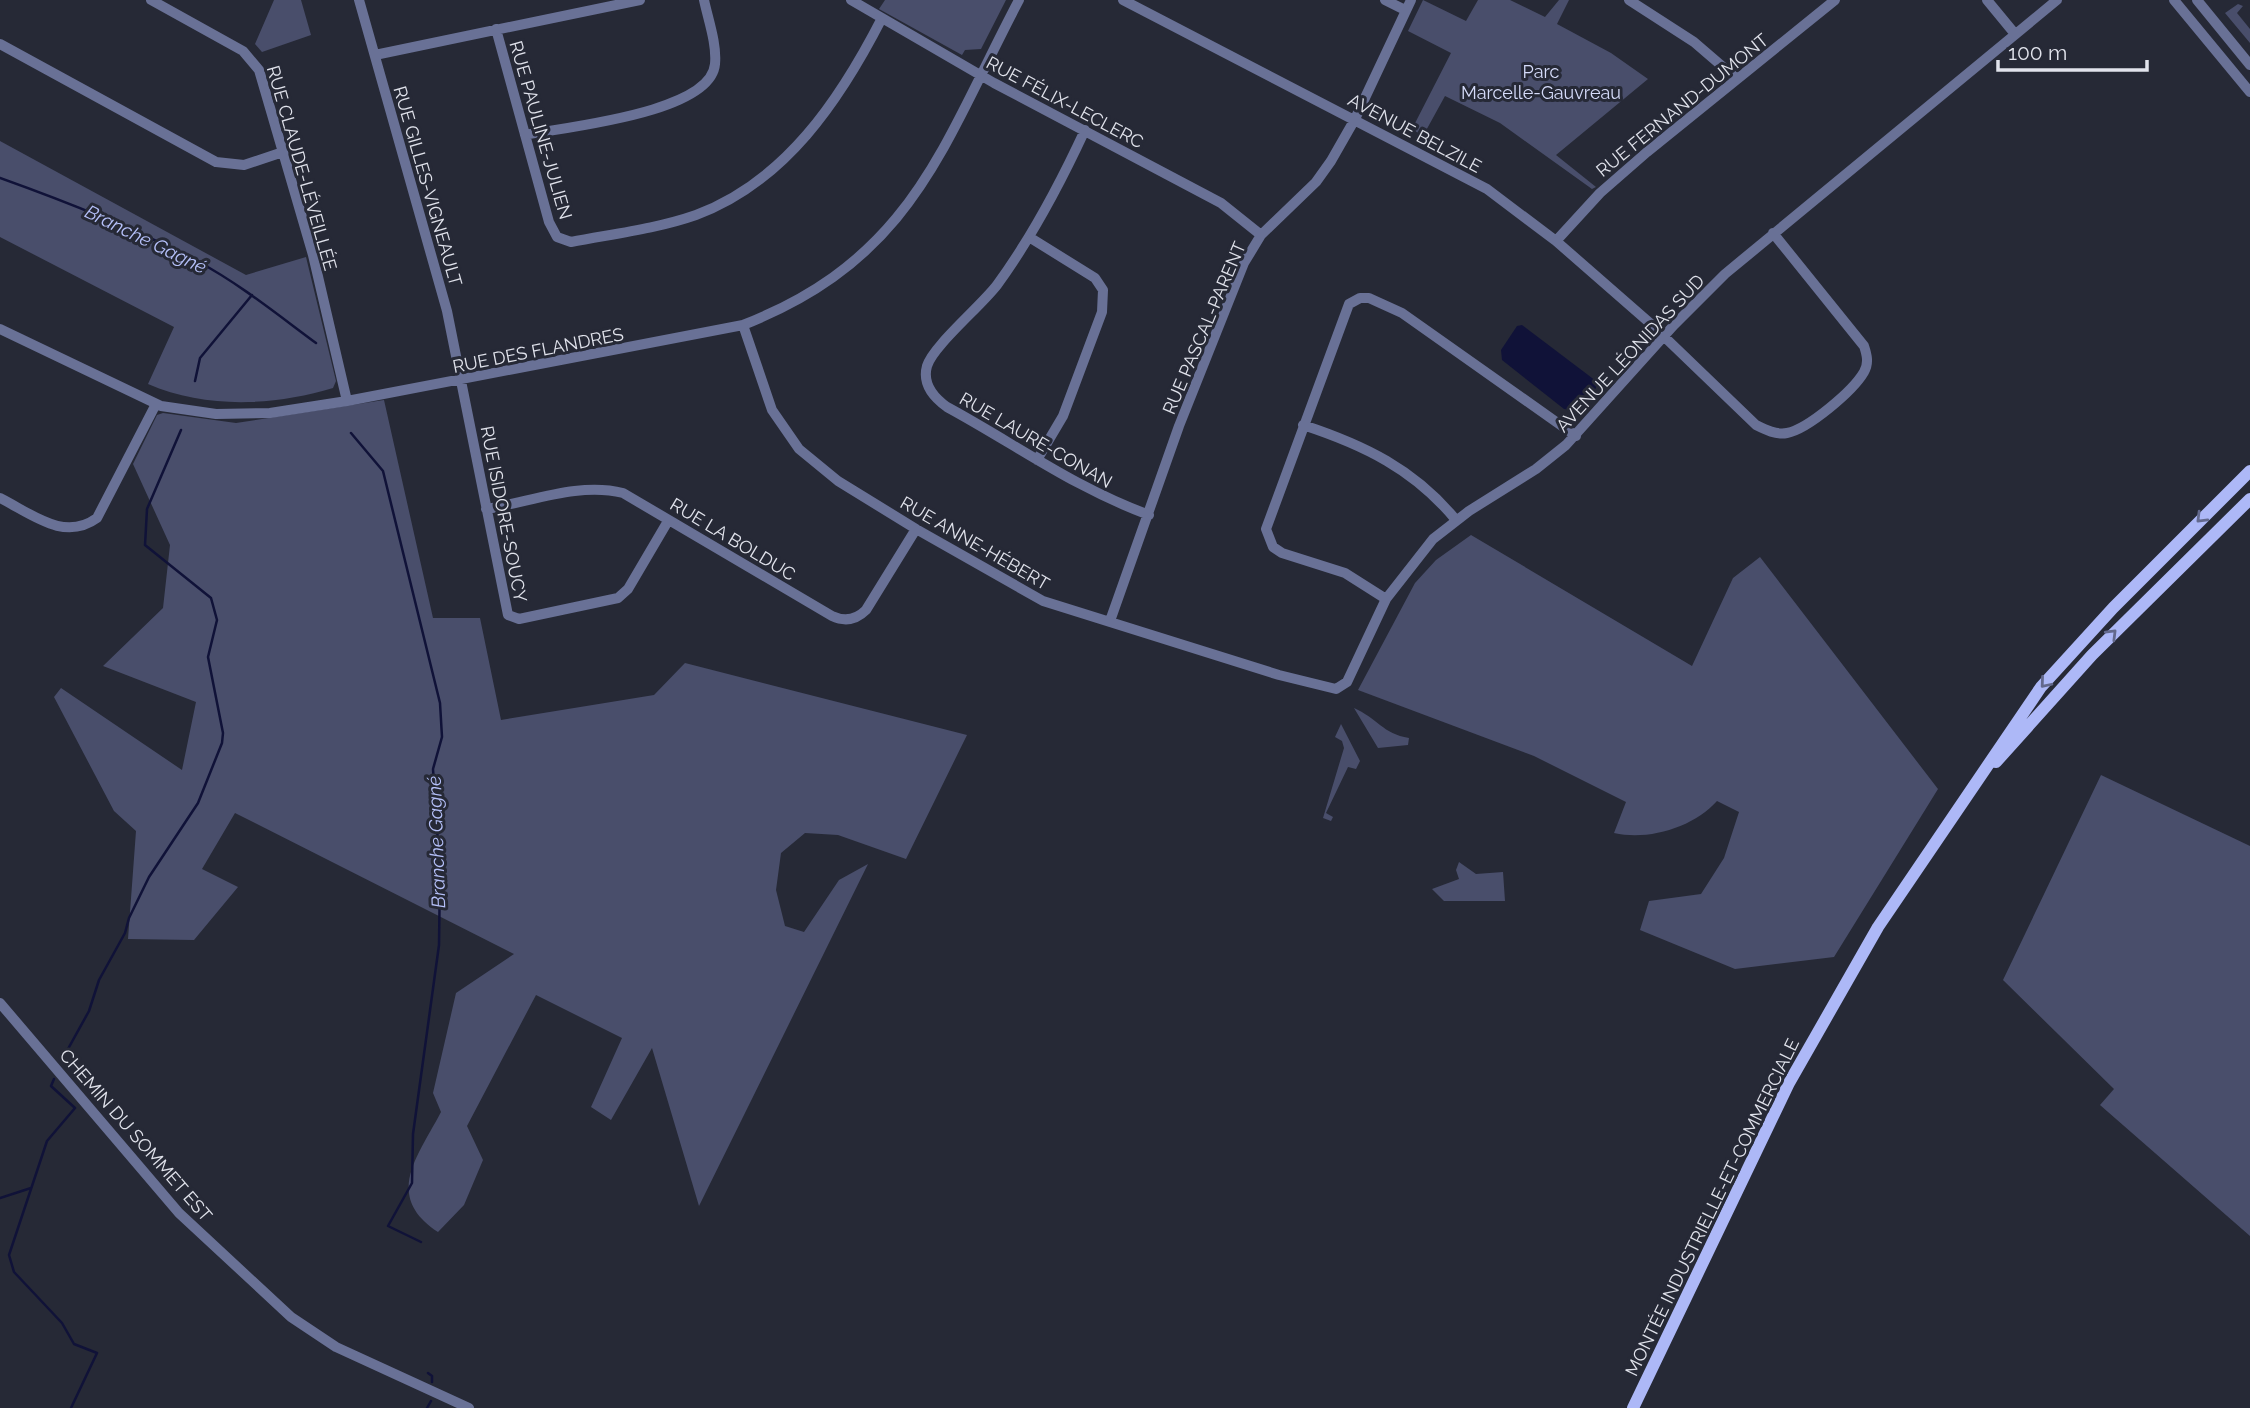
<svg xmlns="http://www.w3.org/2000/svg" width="2250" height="1408" viewBox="0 0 2250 1408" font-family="Raleway,sans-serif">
<rect width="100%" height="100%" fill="#262936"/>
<path fill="#494e6b" d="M274,0H301L311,35L262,52L255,44Z
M885,0H1006L981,49L965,50L962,55L879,9Z
M1423,0L1466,21L1478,0H1510L1545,17L1559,0H1569L1557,24L1611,53L1648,79L1556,155L1596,187L1592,189L1500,123L1445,96L1423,136L1412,129L1451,53L1408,31Z
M2238,4L2243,6L2237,13L2250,29V43L2225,13Z
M0,141L246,275L306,257L336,381L333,388C273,406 206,409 148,384L174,327L0,237Z
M384,400L433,618H480L501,720L654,695L685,663L967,735L906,859L838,835L805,833L781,853L776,890L785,926L804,932L839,880L868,864L699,1206L652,1048L611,1120L591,1107L622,1038L536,995L467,1126L483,1160L464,1205L438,1232C383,1196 418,1156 441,1112L433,1093L456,993L514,954L235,813L202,869L238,887L194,940L128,939L136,831L114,811L54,697L61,688L182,770L196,702L103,666L163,608L170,545L133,464L157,415L163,413L236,423Z
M1471,535L1692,666L1733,578L1760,557L1938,789L1834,957L1735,969L1640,930L1649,901L1701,894L1724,858L1739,812L1717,801C1694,827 1649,841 1614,833L1626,802L1534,756L1358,690L1415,583L1436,560Z
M1354,708C1377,718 1383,734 1409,738L1408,745L1378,748Z
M1341,724L1360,761L1356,769L1348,767L1326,813L1333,817L1331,821L1323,818L1344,748L1342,741L1335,737Z
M2101,775L2250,846V1236L2100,1105L2114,1089L2003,980Z
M1459,862L1476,874L1503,872L1505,901H1444L1432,889L1459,879L1456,870Z"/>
<path fill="#101238" d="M1522,325L1596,381V388L1576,411L1564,409L1502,360L1501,350L1517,326Z"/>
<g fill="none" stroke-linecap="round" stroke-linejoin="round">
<path stroke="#101238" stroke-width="2.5" d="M0,178C67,202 134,228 197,261C240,284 278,315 316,343
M195,381L200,358L252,295
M351,433L383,471L440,703L442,737L433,769L440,873L439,945L413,1134L412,1183L388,1226L421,1242
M63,1058L89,1011L99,980L125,933L129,918L149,877L198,803L222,743L223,733L208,657L217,620L211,598L145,545L147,509L181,430
M54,1079L51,1086L75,1108L47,1141L9,1255L14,1272L62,1323L74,1344L97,1353L71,1408
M0,1198L31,1188
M428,1373L432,1376V1382
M427,1408L431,1401"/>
<path stroke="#697196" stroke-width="10" d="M151,0L243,51L259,70L313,255L347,401
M359,0L447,311L508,615L519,619L618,598L628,589L668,521
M851,0L994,83L1221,203L1261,235
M1123,0L1487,189L1556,241L1651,324L1756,425C1766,430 1776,435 1787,433C1808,429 1853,391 1864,372C1869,363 1867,355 1864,346L1773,233
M1385,0L1405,10
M1629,0L1694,42L1737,79
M1987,0L2015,34
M2174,0L2250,92
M2197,0L2250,65
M496,29L549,222L557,237L571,242C612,234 656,229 696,215C785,182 840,100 882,18
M0,44L216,162L244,165L283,152
M375,55L640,0
M1085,130C1060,184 1032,237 997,285C981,306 933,346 927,366C922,384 933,397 947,407C1017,445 1073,487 1149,515
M525,135C565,127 711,113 715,64C717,44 708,19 704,0
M1029,237L1095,278L1103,290L1102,312L1063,416L1037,460
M1556,241L1600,193L1647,152L1835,0
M743,325L772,410L799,449L838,481L916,529L1043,601L1279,675L1336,689L1347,682L1386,599L1433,539L1469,511L1536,469L1566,445L1674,325L1725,274L2057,0
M0,329L161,406L216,414L270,413L347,401L743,325C913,258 941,148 1019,0
M1303,425C1364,445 1414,469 1456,520
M0,498C32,514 64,542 97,518L156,404
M486,509C531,502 578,482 623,493L832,616C845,622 856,620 866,610L916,529
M1386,599L1345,573L1282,553L1273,547L1266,529L1349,304L1360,298H1369L1402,313L1576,436
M1110,621L1179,426L1244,263L1261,235L1316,182L1331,161L1355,119L1411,0
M0,1003L179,1213L291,1317L336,1347L469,1408"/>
<path stroke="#adb8f7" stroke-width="12" d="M1996,762L2092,655L2250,499
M1633,1408L1789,1083L1878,927L2041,687L2113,608L2250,471"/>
</g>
<defs><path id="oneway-chevron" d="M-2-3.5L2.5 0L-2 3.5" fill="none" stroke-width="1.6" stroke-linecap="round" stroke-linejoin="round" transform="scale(1.75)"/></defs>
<g stroke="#63698d">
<use href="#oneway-chevron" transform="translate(2201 518) rotate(135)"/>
<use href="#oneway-chevron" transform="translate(2112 634) rotate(-45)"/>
<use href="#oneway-chevron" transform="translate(2045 683) rotate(130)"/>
</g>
<g text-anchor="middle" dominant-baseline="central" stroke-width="6" stroke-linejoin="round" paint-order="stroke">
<g font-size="18" fill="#d6dcfa" stroke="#262936">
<text x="1541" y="71">Parc<tspan x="1541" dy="21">Marcelle-Gauvreau</tspan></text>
</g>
<g font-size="18" fill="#e1e3ec" stroke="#262936">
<text transform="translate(1065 102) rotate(28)">RUE FÉLIX-LECLERC</text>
<text transform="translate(1682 105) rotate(-39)">RUE FERNAND-DUMONT</text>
<text transform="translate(541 130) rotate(74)">RUE PAULINE-JULIEN</text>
<text transform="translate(1415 133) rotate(28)">AVENUE BELZILE</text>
<text transform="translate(302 168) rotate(74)">RUE CLAUDE-LÉVEILLÉE</text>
<text transform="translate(428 186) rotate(74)">RUE GILLES-VIGNEAULT</text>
<text transform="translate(1204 328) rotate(-67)">RUE PASCAL-PARENT</text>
<text transform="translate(538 350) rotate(-11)">RUE DES FLANDRES</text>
<text transform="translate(1630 353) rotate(-47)">AVENUE LÉONIDAS SUD</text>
<text transform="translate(1036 440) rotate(30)">RUE LAURE-CONAN</text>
<text transform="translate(504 514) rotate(79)">RUE ISIDORE-SOUCY</text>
<text transform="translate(733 539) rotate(31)">RUE LA BOLDUC</text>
<text transform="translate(975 543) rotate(30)">RUE ANNE-HÉBERT</text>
<text transform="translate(136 1135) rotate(49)">CHEMIN DU SOMMET EST</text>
<text transform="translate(1712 1207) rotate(-64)">MONTÉE INDUSTRIELLE-ET-COMMERCIALE</text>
</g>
<g font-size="19" font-style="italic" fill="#b5c0f9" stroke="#262936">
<text transform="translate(146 239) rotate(26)">Branche Gagné</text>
<text transform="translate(436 842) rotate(-92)">Branche Gagné</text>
</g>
</g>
<path d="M1998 60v10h149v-10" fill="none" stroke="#e1e3ec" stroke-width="3.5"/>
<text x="2008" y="60" font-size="21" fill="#e1e3ec" stroke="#262936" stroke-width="5" paint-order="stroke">100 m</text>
</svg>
